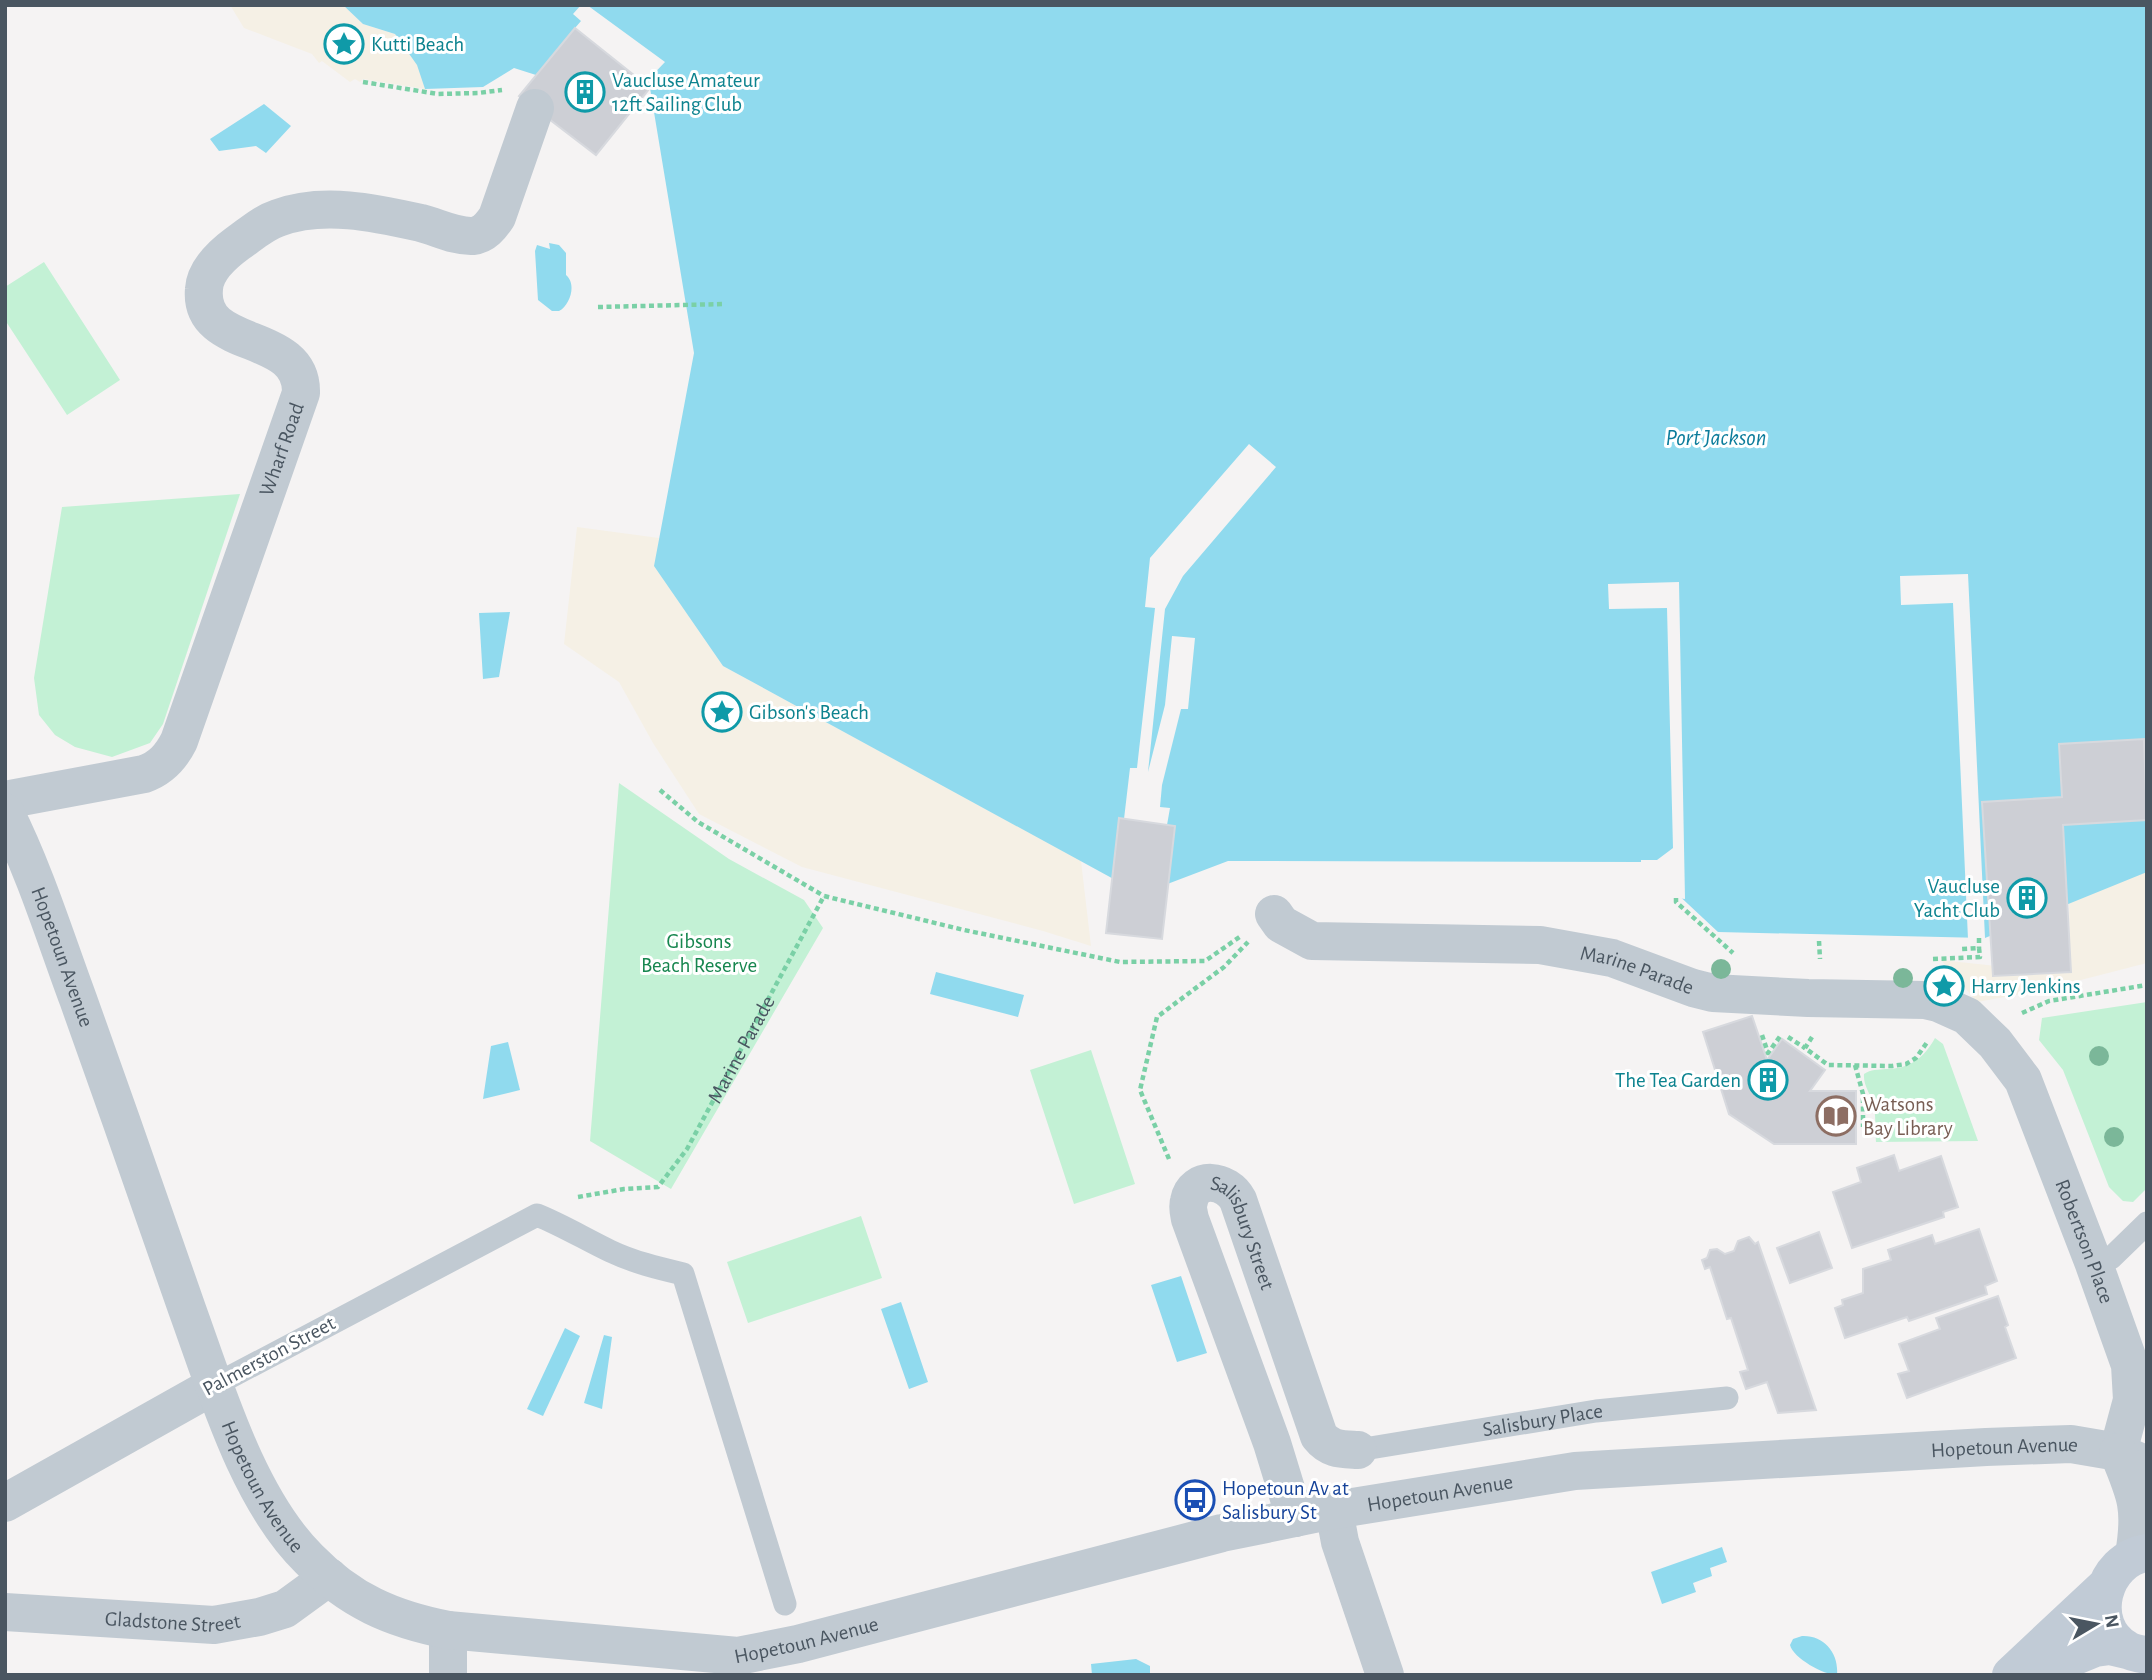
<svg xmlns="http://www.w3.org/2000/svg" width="2152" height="1680" viewBox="0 0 2152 1680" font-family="'Alegreya Sans',sans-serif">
<rect width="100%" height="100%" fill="#f5f3f3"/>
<path fill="#c3f1d5" d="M44,262L120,380L67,415L5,320V287Z
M240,494L163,724L150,743L112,757L75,747L55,735L39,715L34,678L62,507Z
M619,783L729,859L804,900L823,928L671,1189L590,1141Z
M2147,1002V1188L2133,1202L2123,1201L2109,1187L2063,1070L2039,1040L2042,1018Z
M1935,1038L1943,1044L1978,1141L1876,1142C1875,1130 1876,1118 1874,1107C1871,1094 1863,1086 1864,1074C1871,1069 1878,1070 1886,1069C1910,1069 1924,1058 1935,1038Z
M1091,1050L1135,1184L1074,1204L1030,1070Z
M861,1216L882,1278L748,1323L727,1262Z"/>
<path fill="#f5f0e5" d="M230,5H343L363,24L395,34L418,65L425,89L363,79L360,82L355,79L350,82L322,61L319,63L312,54L244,28Z
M577,527L659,538L655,567L723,666L1081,861L1091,946L1043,931L802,867L699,814L653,743L619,682L564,644Z
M2147,864V963L2038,991L1977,1002L1941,960L2033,970L2070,958L2069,892Z"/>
<path fill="#90daee" d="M343,5H2147V872L1985,938L1718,932L1643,862L1228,861L1141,894L723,666L654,566L694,353L650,88L576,28L536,75L514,68L483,87L425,89L417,65L395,34L363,24Z
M264,104L291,126L266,153L256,146L219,151L210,139Z
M549,243L559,245L566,253V275C577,284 570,305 559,311H552L538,300L535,251L537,245L550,249Z
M510,612L499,677L483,679L479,613Z
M936,972L1024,995L1018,1017L930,994Z
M508,1042L520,1090L483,1099L491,1046Z
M1181,1276L1207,1353L1177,1362L1151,1285Z
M901,1302L928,1382L909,1389L881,1309Z
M565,1328L580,1336L543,1416L527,1409Z
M604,1335L612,1337L602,1409L584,1403Z
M1722,1547L1727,1562L1710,1568L1712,1576L1693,1583L1696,1592L1662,1604L1651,1572Z
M1802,1636C1824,1635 1839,1653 1837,1675C1824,1675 1793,1658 1790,1645L1793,1639Z
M1136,1659L1150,1666V1675H1092L1091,1664Z"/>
<path fill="#f5f3f3" d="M581,5H587L665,62L644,84L575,28L581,21L573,14Z
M1249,444L1276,467L1183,576L1165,609L1148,772L1165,705L1172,636L1195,638L1188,709H1181L1162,785L1160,807L1170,808L1167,825L1175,826L1124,819L1130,768H1137L1155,608L1145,607L1150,558Z
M1968,574L1971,637L1985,938L1968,939L1953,603L1901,605L1900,576Z
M1679,582L1685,899L1677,898L1641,865V860H1657L1673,848L1667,608L1609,609L1608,584Z"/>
<path fill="#cdcfd5" stroke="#d7d9de" stroke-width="2" d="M575,28L650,88L596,155L519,96Z
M2144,739L2147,820L2063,825L2071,972L1993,976L1982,802L2062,797L2059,744Z
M1119,818L1175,826L1162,939L1106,933Z
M1752,1016L1767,1060L1782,1039L1825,1070L1810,1091H1856V1144H1774L1729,1114L1703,1032Z
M1894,1155L1899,1171L1941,1156L1958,1207L1943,1212L1944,1217L1852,1248L1833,1192L1861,1182L1857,1168Z
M1979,1229L1997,1281L1985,1286L1987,1294L1909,1321L1907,1317L1845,1338L1835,1308L1843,1305L1842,1300L1863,1293V1269L1891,1260L1888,1250L1932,1235L1935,1244Z
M1819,1232L1832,1268L1790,1283L1777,1248Z
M1749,1237L1755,1244L1758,1242L1816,1410L1778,1413L1767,1382L1746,1389L1740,1372L1748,1370L1731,1318L1727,1319L1710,1267L1705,1269L1702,1260L1707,1258L1710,1250L1717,1249L1725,1254L1734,1251L1738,1241Z
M1998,1296L2008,1325L2005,1327L2016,1358L1907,1398L1898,1374L1909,1371L1899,1344L1940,1329L1936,1318Z"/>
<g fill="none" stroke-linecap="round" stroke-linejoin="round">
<g stroke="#7ad0a6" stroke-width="4.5" stroke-dasharray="5 3.5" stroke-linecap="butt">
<path d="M363,82L438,94L478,93L502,90"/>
<path d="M598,307L725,304"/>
<path d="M660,790L698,822L824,896"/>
<path d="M1676,898V902L1733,953"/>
<path d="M1979,938V948"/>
<path d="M1819,941L1820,959"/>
<path d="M1933,959L1980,957L1979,948L1962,949"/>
<path d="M2022,1013L2049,1001L2147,985"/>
<path d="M1762,1035L1768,1053L1781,1035"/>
<path d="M1788,1037L1805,1048"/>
<path d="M1812,1037L1805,1048L1828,1065L1892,1066L1906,1064L1916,1058L1928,1041"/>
<path d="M1855,1065L1863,1094V1127"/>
<path d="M1169,1159L1140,1090L1157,1017L1224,967L1248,942"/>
<path id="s1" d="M578,1197L624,1189L658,1187L687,1149L824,896L964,930L1120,962L1205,961L1241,936"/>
</g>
<g stroke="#c1cad2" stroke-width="23">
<path d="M2094,1264L2111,1258L2147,1223"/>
<path d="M215,1385L537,1215C562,1225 585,1239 610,1251C633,1262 658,1268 683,1274L785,1604"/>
<path id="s2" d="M1358,1450L1596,1411L1727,1398"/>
</g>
<g stroke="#c1cad2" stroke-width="38">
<path id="s3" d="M5,800L144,774C161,768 171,757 179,741L301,393C303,329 198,353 204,289C205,270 223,254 238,243C251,234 263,223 278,218C323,201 376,213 421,223C437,227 456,237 473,236C484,235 491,226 497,217L535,108"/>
<path id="s4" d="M1274,914L1281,924L1312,941L1540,945L1612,958L1693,988L1713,993L1808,998L1925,1000L1938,1003L1967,1016L1995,1043L2023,1080L2094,1264L2130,1365L2132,1400L2118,1452"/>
<path d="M5,1503L215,1385"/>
<path d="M1334,1510L1340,1542L1385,1675"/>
<path id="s5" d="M1295,1518L1272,1443L1190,1219C1189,1214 1187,1207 1189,1201C1194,1175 1227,1179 1238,1200L1319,1436C1330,1450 1342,1449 1358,1450"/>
<path id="s6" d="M5,1612L214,1625L259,1617L285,1609L329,1577"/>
<path d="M448,1630V1675"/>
</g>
<g stroke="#c1cad2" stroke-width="38">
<path id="s7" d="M5,812C35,872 55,937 78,999C115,1102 151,1206 187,1309C216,1389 248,1499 309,1559C350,1601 392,1619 448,1630L738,1656L798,1644L1222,1533L1334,1510L1575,1471L1986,1447L2071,1444L2118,1452L2147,1465"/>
<path d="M2118,1452C2136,1495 2142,1508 2134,1555"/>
</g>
<path stroke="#c1cbd6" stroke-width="38" d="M2147,1553C2102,1559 2085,1625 2126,1649C2132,1653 2140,1654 2147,1655
M2011,1675L2105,1587
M2029,1675L2095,1648L2110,1646L2127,1650"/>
</g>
<g fill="#7bb799">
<circle cx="1721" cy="969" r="10"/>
<circle cx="1903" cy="978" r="10"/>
<circle cx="2099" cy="1056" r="10"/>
<circle cx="2114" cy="1137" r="10"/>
</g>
<defs>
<g id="sight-ring" transform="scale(2.0125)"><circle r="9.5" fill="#fff" stroke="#0f9aa8" stroke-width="1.5"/><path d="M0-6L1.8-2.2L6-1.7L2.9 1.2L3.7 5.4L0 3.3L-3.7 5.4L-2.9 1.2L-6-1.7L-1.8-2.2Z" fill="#0f9aa8"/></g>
<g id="building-ring" transform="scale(2.0125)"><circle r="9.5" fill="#fff" stroke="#0f9aa8" stroke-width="1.5"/><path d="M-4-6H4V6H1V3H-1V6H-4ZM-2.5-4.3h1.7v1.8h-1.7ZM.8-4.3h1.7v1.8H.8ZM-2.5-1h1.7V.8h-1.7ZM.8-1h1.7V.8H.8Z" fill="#0f9aa8"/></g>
<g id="library-ring" transform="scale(2.0125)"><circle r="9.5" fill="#fff" stroke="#8d6e63" stroke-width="1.5"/><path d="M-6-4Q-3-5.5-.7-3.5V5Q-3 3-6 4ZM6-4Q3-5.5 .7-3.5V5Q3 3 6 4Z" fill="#8d6e63"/></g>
<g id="bus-ring" transform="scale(2.0125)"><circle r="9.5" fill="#fff" stroke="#1a4fb4" stroke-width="1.5"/><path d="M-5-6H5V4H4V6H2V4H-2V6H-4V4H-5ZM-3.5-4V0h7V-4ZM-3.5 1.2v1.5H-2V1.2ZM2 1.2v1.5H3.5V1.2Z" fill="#1a4fb4"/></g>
</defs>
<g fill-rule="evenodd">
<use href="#sight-ring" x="344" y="44"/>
<use href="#building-ring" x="585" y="92"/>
<use href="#sight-ring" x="722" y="712"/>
<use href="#building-ring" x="2027" y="898"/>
<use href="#sight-ring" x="1944" y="986"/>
<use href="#building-ring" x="1768" y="1080"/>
<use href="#library-ring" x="1836" y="1116"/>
<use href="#bus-ring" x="1195" y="1500"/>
</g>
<g text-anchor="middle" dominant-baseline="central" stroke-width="6" stroke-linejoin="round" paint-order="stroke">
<g font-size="21" fill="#0d838f" stroke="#fff" text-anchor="start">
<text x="371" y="44">Kutti Beach</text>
<text x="612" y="80">Vaucluse Amateur<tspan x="612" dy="24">12ft Sailing Club</tspan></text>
<text x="749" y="712">Gibson's Beach</text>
<text x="2000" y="886" text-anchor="end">Vaucluse<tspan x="2000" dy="24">Yacht Club</tspan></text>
<text x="1971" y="986">Harry Jenkins</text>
<text x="1741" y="1080" text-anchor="end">The Tea Garden</text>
</g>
<g font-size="21" fill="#4a5661" stroke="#fff">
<text stroke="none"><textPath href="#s3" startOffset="500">Wharf Road</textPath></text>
<text stroke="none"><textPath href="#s7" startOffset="156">Hopetoun Avenue</textPath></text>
<text stroke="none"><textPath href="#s4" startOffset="376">Marine Parade</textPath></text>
<text stroke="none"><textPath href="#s1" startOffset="242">Marine Parade</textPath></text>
<text stroke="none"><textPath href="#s5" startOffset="430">Salisbury Street</textPath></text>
<text stroke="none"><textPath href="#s4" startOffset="971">Robertson Place</textPath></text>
<text transform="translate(269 1356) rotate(-28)">Palmerston Street</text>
<text stroke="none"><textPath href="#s2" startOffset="187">Salisbury Place</textPath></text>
<text stroke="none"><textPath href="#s7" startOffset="2548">Hopetoun Avenue</textPath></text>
<text stroke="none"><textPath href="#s7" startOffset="723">Hopetoun Avenue</textPath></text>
<text stroke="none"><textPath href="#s7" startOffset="1981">Hopetoun Avenue</textPath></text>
<text stroke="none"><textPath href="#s6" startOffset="168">Gladstone Street</textPath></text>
<text stroke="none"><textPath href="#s7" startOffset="1330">Hopetoun Avenue</textPath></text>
</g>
<g font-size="21" fill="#17864f" stroke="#fff">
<text x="699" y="941">Gibsons<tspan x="699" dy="24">Beach Reserve</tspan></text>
</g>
<g font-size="21" fill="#785e54" stroke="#fff" text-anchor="start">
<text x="1863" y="1104">Watsons<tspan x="1863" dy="24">Bay Library</tspan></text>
</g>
<g font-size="21" fill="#164399" stroke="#fff" text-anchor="start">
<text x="1222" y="1488">Hopetoun Av at<tspan x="1222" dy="24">Salisbury St</tspan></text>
</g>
<g font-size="23" font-style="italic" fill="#0c7c9b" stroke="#fff">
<text x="1716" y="438">Port Jackson</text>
</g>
</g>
<rect width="2152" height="1680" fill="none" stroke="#4a5661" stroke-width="14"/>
<g transform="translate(2096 1624) rotate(80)" stroke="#ffffff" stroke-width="5" paint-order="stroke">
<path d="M0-5L12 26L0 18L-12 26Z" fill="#4a5661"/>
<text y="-10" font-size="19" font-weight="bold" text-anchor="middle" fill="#4a5661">N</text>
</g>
</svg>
